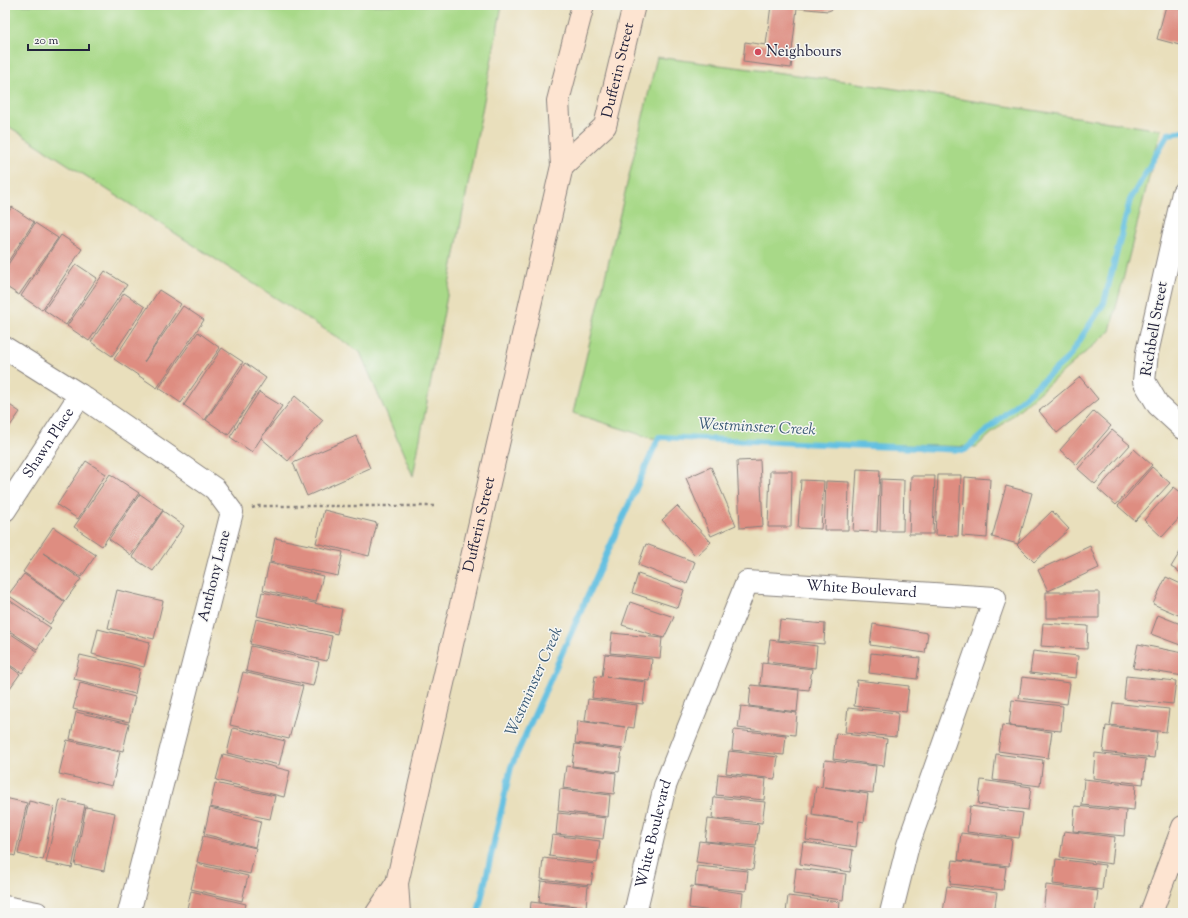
<svg xmlns="http://www.w3.org/2000/svg" width="1188" height="918" viewBox="0 0 1188 918" font-family="'Sorts Mill Goudy',serif">
<rect width="100%" height="100%" fill="#f6f6f2"/>
<filter id="ink" filterUnits="userSpaceOnUse"><feTurbulence type="fractalNoise" baseFrequency=".025" numOctaves="2"/><feDisplacementMap in="SourceGraphic" scale="8" xChannelSelector="R" yChannelSelector="G"/><feConvolveMatrix kernelMatrix="1 2 1 2 8 2 1 2 1" color-interpolation-filters="sRGB"/></filter>
<filter id="wash" filterUnits="userSpaceOnUse"><feTurbulence type="fractalNoise" baseFrequency=".012" numOctaves="4" result="noise"/><feDisplacementMap in="SourceGraphic" scale="16" xChannelSelector="R" yChannelSelector="G"/><feGaussianBlur stdDeviation="0.9" result="paint"/><feColorMatrix in="noise" values="0 0 0 0 0 0 0 0 0 0 0 0 0 0 0 0 0 1.4 0 .05"/><feComposite in="paint" operator="in"/></filter>
<g filter="url(#wash)">
<rect width="100%" height="100%" fill="#e9dfbc"/>
<path fill="#a8d988" stroke="#657e62" d="M5,5H502L413,476L360,352L5,124Z
M657,57L844,81L1161,130L1110,331L976,447L651,438L573,413Z"/>
<g fill="none" stroke-linecap="round" stroke-linejoin="round">
<path stroke="#63c0e1" stroke-width="6" d="M478,913L511,767L659,437L965,450L1068,358L1104,303L1130,200L1168,134L1183,132"/>
</g>
<g id="blocks">
<path fill="#de8d81" d="M771,5H835L833,9L828,11L797,8L792,51H793L791,68L743,62L745,42L766,45Z
M1166,6L1183,10V46L1157,39Z
M12,207L34,222L5,266V217Z
M35,223L58,238L19,295L5,286V269Z
M61,235L82,249L42,310L21,296Z
M76,264L97,278L66,325L44,310Z
M105,271L127,285L89,341L67,326Z
M159,290L181,304L144,362L183,306L204,320L157,388L114,359Z
M124,293L145,307L112,356L91,342Z
M198,332L220,348L181,403L159,388Z
M222,348L243,362L205,420L184,405Z
M245,363L266,378L228,435L206,420Z
M1080,377L1098,399L1057,433L1039,411Z
M259,392L282,406L252,452L230,437Z
M295,396L323,420L288,461L261,438Z
M5,402L20,412L5,433Z
M1094,411L1111,426L1077,465L1060,450Z
M1112,430L1130,445L1095,484L1078,469Z
M356,436L370,468L307,496L293,463Z
M1134,449L1152,465L1116,505L1098,489Z
M760,460L763,526L740,528L737,461Z
M86,461L106,474L78,519L57,505Z
M711,467L736,525L711,536L686,478Z
M1152,467L1170,483L1135,521L1118,506Z
M857,469L880,470L877,532L853,531Z
M770,471H792L791,527H768Z
M110,474L139,493L102,546L74,527Z
M938,475H961L958,536L935,535Z
M911,476H935L933,534H909Z
M965,477L990,479L987,538L962,536Z
M881,479L904,480L903,531H880Z
M801,480L824,481L821,529L798,528Z
M826,481L849,482L848,530H824Z
M1006,486L1032,493L1018,544L992,537Z
M1174,487L1183,494V514L1162,537L1144,520Z
M140,494L163,510L131,555L109,539Z
M677,506L711,542L696,556L662,520Z
M324,510L377,523L369,556L316,543Z
M163,511L184,526L153,571L132,557Z
M1052,511L1069,529L1034,562L1017,545Z
M53,527L96,555L81,577L43,553L81,579L65,601L23,572Z
M275,538L343,552L338,576L270,562Z
M646,544L695,562L687,584L638,565Z
M1090,546L1099,568L1048,591L1038,570Z
M1183,547V574L1171,567Z
M269,563L323,576L316,602L263,590Z
M24,574L65,602L50,624L8,595Z
M638,574L684,590L678,608L632,593Z
M1166,577L1183,585V617L1153,604Z
M117,590L163,601L154,639L108,628Z
M262,592L342,609L337,634L257,616Z
M1046,592H1099V618H1046Z
M6,598L51,628L37,649L5,628V600Z
M630,602L674,617L664,638L622,625Z
M1158,615L1183,625V646L1151,634Z
M256,619L332,636L327,661L250,644Z
M780,620L825,624L824,644L778,640Z
M1043,623L1088,626L1087,649L1041,646Z
M873,624L928,633L925,653L870,645Z
M98,629L150,642L144,667L92,654Z
M5,630L37,651L22,673L5,662Z
M612,633L662,638L660,658L610,653Z
M770,640L817,646L815,668L767,662Z
M1138,644L1183,653V676L1133,668Z
M251,646L319,662L313,686L246,671Z
M1033,651L1078,656L1076,678L1030,673Z
M871,653L920,658L917,679L869,673Z
M605,654L652,659L650,681L606,677L646,682L643,704L592,698L595,676L602,677Z
M80,655L140,669L135,694L74,679Z
M5,663L20,674L5,695Z
M762,663L812,669L809,690L760,685Z
M243,672L303,686L289,739L230,725Z
M1126,676L1176,681L1173,704L1124,699Z
M1022,677L1070,683L1067,704L1019,698Z
M857,680L909,686L906,712L854,706Z
M80,683L135,697L129,722L73,709Z
M751,685L799,690L797,712L749,706Z
M588,699L637,705L634,728L628,727L625,749L575,743L578,721L625,727L585,721Z
M1012,700L1063,706L1061,731L1009,726Z
M1113,703L1169,709L1166,732L1110,725Z
M741,706L797,713L795,735L738,728Z
M848,708L898,713L896,737L845,732Z
M76,712L129,724L123,751L70,739Z
M1002,725L1052,732L1048,758L998,751Z
M1106,726L1157,732L1154,758L1103,752Z
M233,728L285,741L279,765L227,753Z
M734,730L786,735L784,755L732,750Z
M836,733L887,739L884,766L833,759Z
M67,740L120,752L112,786L59,774Z
M575,744L622,750L619,772L572,766Z
M729,751L778,757L775,779L726,773Z
M1095,753L1146,759L1143,784L1093,778Z
M223,754L290,771L284,797L216,780Z
M996,754L1043,760L1040,786L993,780Z
M825,760L876,766L873,793L824,787L868,794L864,822L859,821L856,847L806,840L809,815L854,821L812,814L816,786L822,787Z
M566,766L616,773L614,794L563,788Z
M718,774L766,779L764,800L716,795Z
M1084,779L1136,785L1134,810L1082,805Z
M981,780L1031,787L1028,810L978,804Z
M215,783L275,796L270,819L210,807Z
M560,789L610,795L608,817L558,811Z
M714,797L765,802L762,823L712,818Z
M5,798L27,803L15,856L5,853Z
M60,800L85,805L72,868L46,863Z
M29,801L54,807L43,860L18,854Z
M970,806L1023,813L1019,838L967,832Z
M1075,806L1126,811L1124,836L1073,831Z
M86,807L115,813L104,871L75,865Z
M210,808L261,821L255,847L204,834Z
M558,813L606,818L603,839L556,834Z
M708,819L759,825L756,846L705,841Z
M1064,831L1115,837L1112,864L1060,857Z
M961,833L1012,839L1009,866L958,860Z
M552,835L600,841L597,863L549,856Z
M203,836L256,848L250,874L197,862Z
M699,841L756,848L753,870L696,862Z
M803,842L853,850L850,872L800,864Z
M543,858L594,864L591,885L541,879Z
M1056,859L1105,865L1102,890L1053,884Z
M953,860L1006,867L1003,890L950,884Z
M197,864L248,876L242,901L191,889Z
M697,866L748,871L746,891L695,886Z
M796,868L846,874L843,900L793,894Z
M541,881L588,886L586,907L539,902Z
M1046,885L1098,891L1095,913H1043Z
M691,886L743,893L741,913H727L689,908Z
M947,886L997,893L994,913L943,912Z
M191,891L246,904L244,913H186Z
M788,896L840,902L839,913H786Z
M531,902L583,908V913H530Z"/>
</g>
</g>
<g filter="url(#ink)">
<use href="#blocks" fill-opacity="0" stroke="#86807c" stroke-width="1"/>
<g fill="none" stroke-linecap="round" stroke-linejoin="round">
<g stroke="#86807c" stroke-width="24">
<g id="street">
<path d="M1183,193L1147,353L1144,381L1158,405L1183,428"/>
<path d="M5,348L80,395L215,489L232,512L129,913"/>
<path id="s1" d="M5,510L80,395"/>
<path d="M5,907L37,913"/>
<path id="s2" d="M635,913L665,786L747,582L995,598L908,845L891,913"/>
</g>
</g>
<g stroke="#86807c" stroke-width="24">
<g id="secondary">
<path id="s3" d="M562,166L605,126L634,5"/>
<path d="M377,913L397,883"/>
<path id="s4" d="M399,913L397,883L562,166L558,101L583,5"/>
<path d="M1151,913L1183,827"/>
</g>
</g>
<path stroke="#86807c" stroke-width="2.5" stroke-dasharray="3 3" stroke-linecap="butt" d="M252,508L258,506H434"/>
<use href="#street" stroke="#fff" stroke-width="22"/>
<use href="#secondary" stroke="#fde4d1" stroke-width="22"/>
</g>
</g>
<circle fill="#d1495b" stroke="#f6f6f2" stroke-width="1.5" cx="758" cy="52" r="4"/>
<g text-anchor="middle" dominant-baseline="central" stroke-width="3" stroke-linejoin="round" paint-order="stroke">
<g font-size="15" fill="#22223b" stroke="#f6f6f2" text-anchor="start">
<text x="766" y="52">Neighbours</text>
</g>
<g font-size="15" fill="#22223b" stroke="#f6f6f2">
<text stroke="none"><textPath href="#s3" startOffset="116">Dufferin Street</textPath></text>
<text transform="translate(1155 329) rotate(-80)">Richbell Street</text>
<text stroke="none"><textPath href="#s1" startOffset="80">Shawn Place</textPath></text>
<text stroke="none"><textPath href="#s4" startOffset="398">Dufferin Street</textPath></text>
<text transform="translate(215 576) rotate(-76)">Anthony Lane</text>
<text stroke="none"><textPath href="#s2" startOffset="465">White Boulevard</textPath></text>
<text stroke="none"><textPath href="#s2" startOffset="81">White Boulevard</textPath></text>
</g>
<g font-size="16" font-style="italic" fill="#395975" stroke="#f6f6f2">
<text transform="translate(757 428) rotate(3)">Westminster Creek</text>
<text transform="translate(535 682) rotate(-66)">Westminster Creek</text>
</g>
</g>
<rect width="1188" height="918" fill="none" stroke="#f6f6f2" stroke-width="20"/>
<path d="M28 44v6h61v-6" fill="none" stroke="#22223b" stroke-width="2"/>
<text x="34" y="44" font-size="12" fill="#22223b" stroke="#f6f6f2" stroke-width="3" paint-order="stroke">20 m</text>
</svg>
